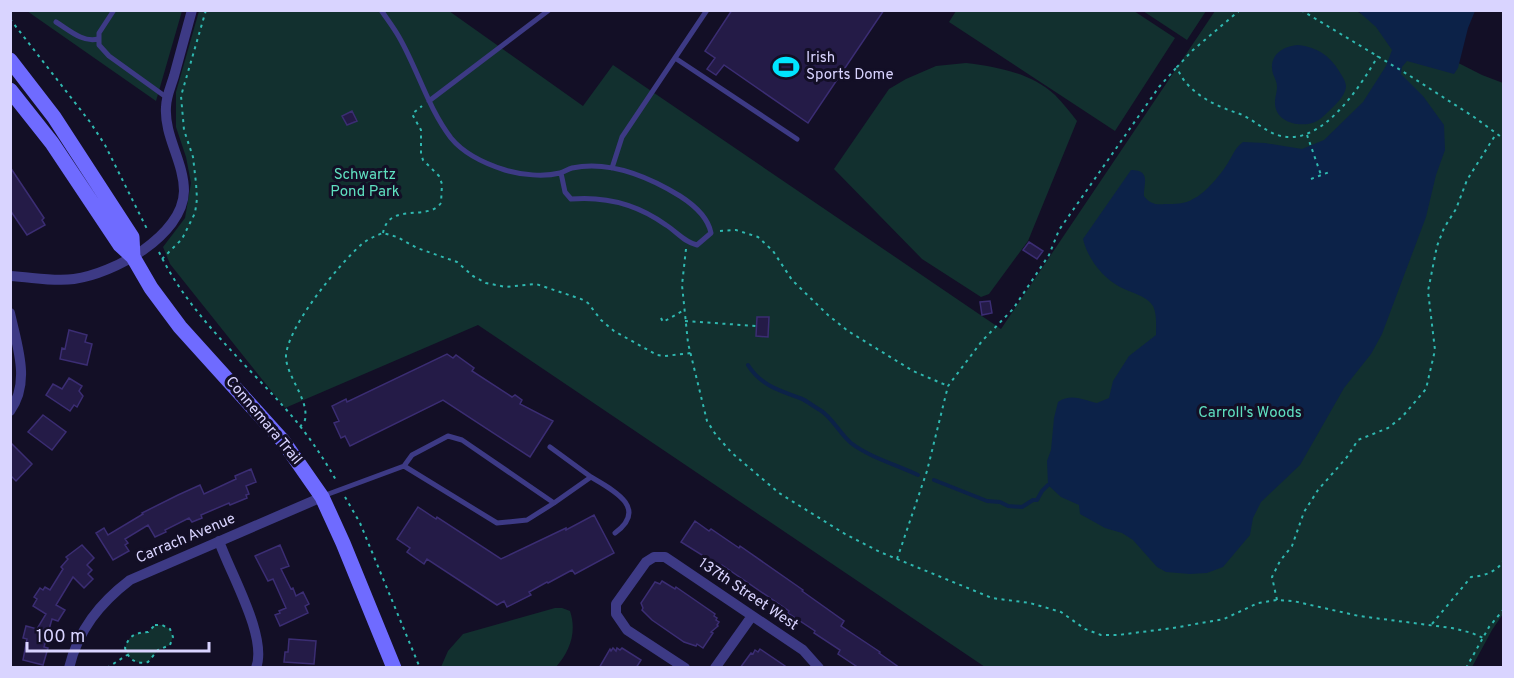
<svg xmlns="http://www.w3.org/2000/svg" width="1514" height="678" viewBox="0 0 1514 678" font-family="Overpass,sans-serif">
<rect width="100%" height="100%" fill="#130f26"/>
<path fill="#12302f" d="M27,11H182L156,101Z
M199,11H449L583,106L613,65L1001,329L1215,11H1356L1482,75L1503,83V614L1492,630L1472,667H985L478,325L285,408L170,264L163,247L185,218L191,183L186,157L176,127V92Z
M956,11H1134L1175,38L1115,131L949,22Z
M1143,11H1206L1187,40Z
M966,63C998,67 1031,73 1055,95C1063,103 1070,112 1077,121L1028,241L989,294L981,297L922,259L834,169L889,89L906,79L936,66Z
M555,608H562L570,611C577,632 570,651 556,667H441L448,651L463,634Z
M155,625H162L170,629L173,637L170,645L158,650L148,662C136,665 128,659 125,648C129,635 135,633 148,632Z"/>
<path fill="#0c2248" d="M1358,11H1475L1468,28L1458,68L1454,74L1407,61L1402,67L1401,74L1423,96L1444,125L1445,150L1436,175L1426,217L1382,334L1371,354L1344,388L1300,465L1261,502L1253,518L1250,535L1223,567L1207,573L1190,574L1166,572L1157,567L1133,540L1122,533L1105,528L1080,514L1079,505L1061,497L1048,485L1047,461L1051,450L1054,418L1058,402C1072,393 1082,400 1097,403L1109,398L1113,381L1129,356L1156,335C1156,326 1157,314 1153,306C1146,295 1131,293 1120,287C1102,277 1088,259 1083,239L1131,170C1152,170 1143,185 1144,196C1150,204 1156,205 1165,204C1175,204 1185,204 1193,199C1205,194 1223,172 1229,161C1234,153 1235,148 1243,142L1265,143L1302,149L1324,140L1363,102L1386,66L1392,50L1376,27Z
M1298,45C1317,47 1329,55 1339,71C1342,76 1346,81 1346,87C1345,96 1336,104 1330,110C1324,116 1317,123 1308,124C1292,126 1274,119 1275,101C1275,97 1277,92 1277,87C1277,83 1275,78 1273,74C1268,56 1282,46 1298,45Z"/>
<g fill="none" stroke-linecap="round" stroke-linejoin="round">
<path stroke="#0c2248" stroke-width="4" d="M748,365C760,385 780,391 800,398C806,400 814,407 820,410C832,417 840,434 851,443C869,457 897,465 918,475
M934,480L987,501L1000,502L1008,506L1022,507L1033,500H1037L1042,491L1048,485"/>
</g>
<path fill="#241b47" stroke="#3b2d73" stroke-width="1.5" d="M732,10H884L808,123L724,65L716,75L707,69L715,58L705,51Z
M352,111L357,121L347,125L342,116Z
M10,167L44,218L42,220L45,225L27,235L10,210Z
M1029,242L1043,251L1037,259L1023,250Z
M990,301L992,313L982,315L980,302Z
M757,317H769L768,337L756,336Z
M69,330L87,335L85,342L92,344L87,365L60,359L62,348L65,349Z
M447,354L453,358L456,355L474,368L472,371L512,397L515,395L522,400L520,404L553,421L530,457L443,400L350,446L345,436L341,438L334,423L339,421L332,406L346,399L347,402Z
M69,378L82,386L79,391L83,396L77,407L74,405L70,411L46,395L53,384L62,389Z
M43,415L66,432L52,450L28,432Z
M10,442L32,464L16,481L10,475Z
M251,469L256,482L246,486L249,494L246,495L247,498L230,505L229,503L201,515L202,518L192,522L189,518L165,530L166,532L155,537L148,525L125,539L128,543L125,545L129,551L113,560L96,533L104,528L108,535L143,514L142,513L178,495L200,485L204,494L236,479L235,476Z
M418,507L436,519L437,517L501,559L566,528V530L594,515L614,553L575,574L572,570L548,583L547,582L529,592L531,595L507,607L504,601L497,605L427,559L424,564L407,552L410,548L397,539Z
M695,521L709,531L711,529L739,548L740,546L803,590L802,591L844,621L841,626L880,652L879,653L900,668H859L838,654L840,650L814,633L815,631L788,613L789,611L722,565L721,567L681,542Z
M82,545L94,558L87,565L92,570L88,574L93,579L84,588L73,577L56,605L65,610L58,621L52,619L44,647L48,648L43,665L23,660L27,639L23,638L26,626L37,629L46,614L33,606L37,599L34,597L40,588L43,590L45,587L50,590L63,569L61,567L68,559L66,557Z
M280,545L289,566L281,569L291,589L293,588L296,596L303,592L309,604L305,606L308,613L280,626L275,615L280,613L279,611L286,608L273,579L268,581L255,556Z
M662,581L675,589L676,587L715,614L714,616L717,618L716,620L719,622L717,625L718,626L711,632L713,633L703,648L697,644L696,646L684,642L652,620L642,610L643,608L641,603L655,582L660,584Z
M289,639L316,641L314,664L284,662L285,652H288Z
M613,648L616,651L617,648L620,650L622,648L641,660L636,668H599L610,649L611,651Z
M760,649L788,668H740L751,653L753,654L755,650L758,652Z"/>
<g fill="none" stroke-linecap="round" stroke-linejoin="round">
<path stroke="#2fb8b0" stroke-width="2" stroke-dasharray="3 4.5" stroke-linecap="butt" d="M1240,10L1193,50L1177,67C1185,91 1213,105 1237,113C1253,118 1264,132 1281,136C1322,146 1360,87 1378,56
M1301,10L1407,74L1474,117L1504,139
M10,19L90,122L105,145L148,231
M1307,135L1321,175
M1311,179L1332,171
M720,231L736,230L758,237L773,251L792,280L828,315L848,331L913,371L948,386
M383,233C389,201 428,222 441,203L442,184L439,176L423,160L421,154V130L412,114L422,106
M686,249L682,285L688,343L707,421L716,435L732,453L779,493L845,534L880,552L992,598L1030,603L1061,612L1085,629L1101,635H1118L1173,628L1224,619L1258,603L1277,600L1293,601L1359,616L1452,628L1472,633L1483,638
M159,252C188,312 240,358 283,406C304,429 322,455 337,482
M162,259L182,239L195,213L197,199L196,183L193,157L184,130L181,96L206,10
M661,318L663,322L684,310
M685,321L756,326
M300,427L305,420C309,400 289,380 286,359C284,330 340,263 362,244C368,239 375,236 383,233L397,237L417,248L457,262L473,276L486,283L506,287L536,284L581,299L588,303L601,320L614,331L657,355L665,356L691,353
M345,497L360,523L420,668
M897,559L927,471L948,386L982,341L1013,309L1049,255L1059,230L1159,87L1177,67
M1277,600L1272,577L1280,561L1292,546L1304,512L1318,490L1347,457L1358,440L1388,428L1402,417L1426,389L1435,350L1428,291L1437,246L1444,228L1456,209L1467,180L1496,134
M1432,624L1471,577C1484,576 1498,572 1504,559
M155,625H162L170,629L173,637L170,645L158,650L148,662C136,665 128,659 125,648C129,635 135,633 148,632Z
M107,668L127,655
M1466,668L1489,627L1504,609"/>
<path stroke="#3d3a85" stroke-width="5" d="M114,10L99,33V45L109,56L166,97
M381,10C387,19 394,28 399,37C418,70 428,108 451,138C464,154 486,164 505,170C521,175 544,177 560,173C564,172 568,169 572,168C610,160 649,177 680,196C694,205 708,217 711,233L697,245C684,242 677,232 666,225C637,204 606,196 571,199L565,192L561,173
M56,22C69,30 83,43 98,39
M675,58L797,139
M429,101L549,10
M612,168L622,137L707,10
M550,447L591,477
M323,496L404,466L412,455L448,436L462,440L554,503L527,520L497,523L404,466
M554,503L591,477C613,490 649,508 615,533"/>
<path stroke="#3d3a85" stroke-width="10" d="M10,276C32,277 53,282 74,279C113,274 183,236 184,191C184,162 164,136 166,107C166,97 171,86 174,76C180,54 186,32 192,10
M10,313C17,346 31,382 10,411
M219,541C230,573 268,637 256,668
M69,668C78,630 100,603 130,580L322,497
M685,668L627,630L616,614V604L646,562L654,557H665L674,563L803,650L819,668
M715,668L752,616"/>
<path stroke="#6f6bff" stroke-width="15" d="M10,60L54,117L132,237L133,257
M10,90L52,143L120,245L133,257L151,288L180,327L283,441L322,497L343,543L394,668"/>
</g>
<defs>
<g id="stadium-bare" transform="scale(2.07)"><path d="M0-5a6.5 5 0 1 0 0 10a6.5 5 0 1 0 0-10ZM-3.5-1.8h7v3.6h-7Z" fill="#00e5ff" stroke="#130f26" stroke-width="2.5" paint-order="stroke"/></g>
</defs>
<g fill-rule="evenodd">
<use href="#stadium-bare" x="786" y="67"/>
</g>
<g text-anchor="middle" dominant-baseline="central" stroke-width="6" stroke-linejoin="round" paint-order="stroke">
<g font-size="15" fill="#d9d4ff" stroke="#130f26" text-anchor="start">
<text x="806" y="58">Irish<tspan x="806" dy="17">Sports Dome</tspan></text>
</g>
<g font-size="15" fill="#5fe0c0" stroke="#130f26">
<text x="365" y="175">Schwartz<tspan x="365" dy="17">Pond Park</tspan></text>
<text x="1250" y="413">Carroll's Woods</text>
</g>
<g font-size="15" fill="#d9d4ff" stroke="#130f26">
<text transform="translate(263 421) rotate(50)">Connemara Trail</text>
<text transform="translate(186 539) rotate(-23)">Carrach Avenue</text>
<text transform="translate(748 595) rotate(34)">137th Street West</text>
</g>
</g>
<rect width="1514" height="678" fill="none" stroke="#d9d4ff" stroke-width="24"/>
<path d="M27 642v9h182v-9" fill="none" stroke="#d9d4ff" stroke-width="3"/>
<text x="36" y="642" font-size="18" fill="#d9d4ff" stroke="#130f26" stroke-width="4.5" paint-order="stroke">100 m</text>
</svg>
